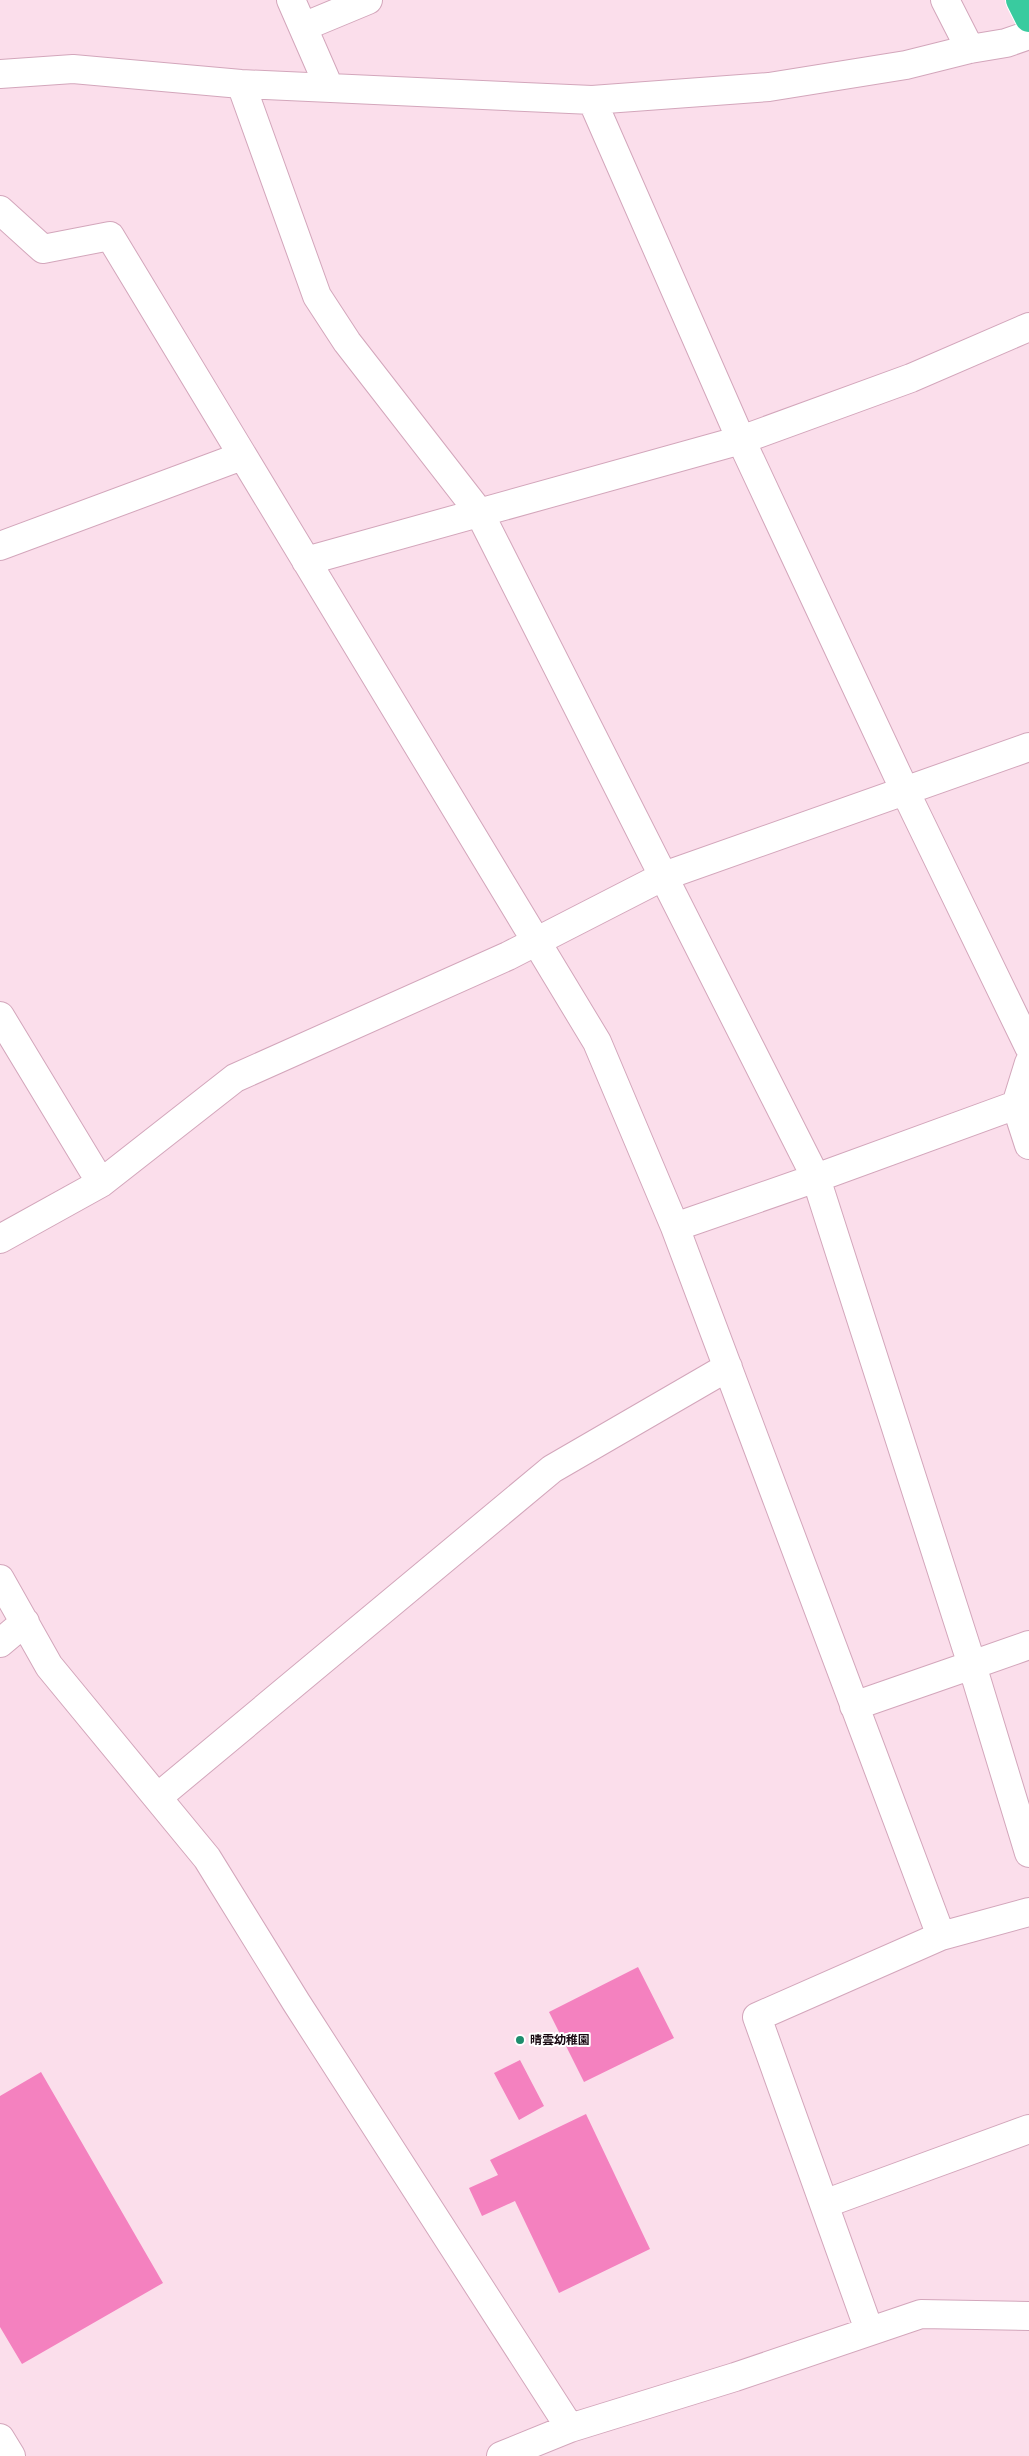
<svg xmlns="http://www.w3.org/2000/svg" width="1029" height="2456" viewBox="0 0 1029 2456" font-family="'DM Sans','Noto Sans JP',sans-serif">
<rect width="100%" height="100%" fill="#fbdeeb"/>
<path fill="#f481bf" d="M638,1967L674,2038L584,2082L549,2012Z
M520,2060L544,2106L519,2120L494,2073Z
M41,2072L163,2283L22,2364L0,2327V2096Z
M586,2114L650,2249L559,2293L515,2201L482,2216L469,2188L498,2175L490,2160Z"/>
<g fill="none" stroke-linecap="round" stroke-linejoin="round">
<g stroke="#d3a6bb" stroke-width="30">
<path id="street" d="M291,0L329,87
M945,0L970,49
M303,27L368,0
M0,74L73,69L241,84L592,100L769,87L906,65L970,49L1006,43L1029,35
M241,84L317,296L347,342L479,512L816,1178L972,1665L1029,1645
M592,100L741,440L905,791L1029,1047
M0,210L43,249L110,236L597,1042L675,1227L941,1936
M0,546L242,456
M306,561L741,440L911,378L1029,327
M0,1016L101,1183
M1029,1063L1016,1105L1029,1145
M675,1227L816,1178L1016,1105L1029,1102
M0,1239L101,1183L235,1078L508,956L664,876L1029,747
M0,1579L49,1666L207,1858L296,2002L570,2428
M0,1643L25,1622
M854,1706L972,1665L1029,1853
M158,1797L552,1469L728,1367
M824,2204L1029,2129
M869,2330L757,2017L941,1936L1029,1912
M0,2438L11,2456
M501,2456L570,2428L735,2377L921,2314L1029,2316"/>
</g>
<g stroke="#fff" stroke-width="30">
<path id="highway" d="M1020,0L1029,18"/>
</g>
<use href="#street" stroke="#fff" stroke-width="28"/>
<use href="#highway" stroke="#39cb9f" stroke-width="28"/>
</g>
<circle fill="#1e8d6d" stroke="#fff" stroke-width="2" cx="520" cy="2040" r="5"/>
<g text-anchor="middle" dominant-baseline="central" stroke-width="4" stroke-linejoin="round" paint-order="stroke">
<g font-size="12" font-weight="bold" fill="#1a0b13" stroke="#fff" text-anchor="start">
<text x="530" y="2040">晴雲幼稚園</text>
</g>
</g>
</svg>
